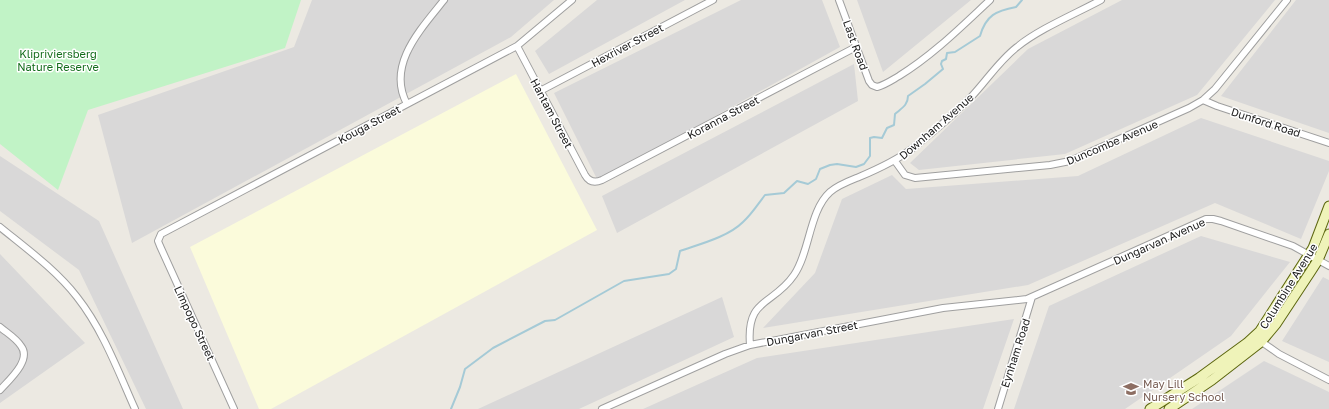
<svg xmlns="http://www.w3.org/2000/svg" width="1329" height="409" viewBox="0 0 1329 409" font-family="'Golos Text',sans-serif">
<rect width="100%" height="100%" fill="#ece9e2"/>
<path fill="#d9d8d8" d="M312,0H554L511,37L132,243L98,115L294,47Z
M597,0H685L549,74L535,51Z
M741,0H822L840,47L598,181L554,93Z
M857,0H971L883,72Z
M1122,0H1275L1197,95L1065,154L919,170L910,163L1028,49Z
M1296,0H1329V133L1221,96Z
M854,64L858,101L617,233L602,196Z
M1201,118L1329,161V171L1301,239L1215,203L1028,285L763,328L815,273L842,199L892,175L906,189L1078,176Z
M0,156L99,221L183,409H146L79,270L0,211Z
M1201,236L1290,262L1231,336L1125,409H1014L1049,306Z
M0,254L85,343L0,403Z
M1323,277L1329,280V362L1282,341Z
M722,297L734,337L579,409H478Z
M1014,319L983,409H643L757,358Z
M1264,361L1329,392V409H1192Z"/>
<path fill="#fbfbdb" d="M516,74L597,230L271,409H259L190,247Z"/>
<path fill="#c1f3c6" d="M0,0H301L285,48L88,110L58,190L0,144Z"/>
<g fill="none" stroke-linecap="round" stroke-linejoin="round">
<path stroke="#a5cad6" stroke-width="2" d="M451,409L460,387L465,369L493,348L545,321L555,320L624,281L669,274L676,269L680,251C700,244 728,237 743,222C752,214 758,204 765,195L784,193L797,181L808,184L816,179L820,169L830,165L837,164L856,167L864,164L870,156V138L874,137L882,138L887,128L894,125L895,114C902,108 908,105 908,96L925,84L943,69L941,64L942,61L946,59L947,53L955,52L980,36C986,15 996,11 1016,7L1022,0"/>
<g stroke="#9f9f9f" stroke-width="8">
<path id="street" d="M839,0L869,81L872,85L877,87C885,85 892,80 899,76C933,55 961,27 990,0
M517,46L585,175C589,182 595,183 602,180L856,47
M540,91L713,0
M1203,100L1217,106L1329,143
M407,104C386,65 421,29 444,0
M895,161L905,175L915,178L1050,165L1070,161L1189,108L1203,100L1215,89L1287,0
M0,227C27,249 56,270 77,297C103,330 118,371 135,409
M0,327C7,333 16,338 21,346C32,360 9,380 0,390
M1259,340L1279,354L1329,380
M750,345C746,297 773,306 794,275C810,252 809,211 830,192C838,185 849,181 859,177C878,169 896,161 913,148C933,132 954,115 972,96C987,80 999,61 1017,47C1039,29 1075,14 1101,0
M234,409L160,246L158,241L161,234L517,46L572,0
M602,409L725,354L750,345L943,308L1027,299L1206,219H1213L1221,221L1293,246L1329,266
M998,409L1032,297"/>
</g>
<g stroke="#5c660e" stroke-width="11">
<path id="secondary" d="M1150,409L1199,378L1247,343L1260,331L1313,248L1329,206
M1169,409L1212,380L1261,342L1276,324L1311,271L1318,260L1329,234"/>
</g>
<use href="#street" stroke="#fff" stroke-width="6"/>
<use href="#secondary" stroke="#eff3b9" stroke-width="9"/>
</g>
<defs>
<g id="school-bare" transform="scale(1.2)"><path d="M0-5L7-2L0 1L-7-2ZM-4 1L0 2.5L4 1V4Q0 6-4 4Z" fill="#8d6e63" stroke="#fff" stroke-width="2.5" paint-order="stroke"/></g>
</defs>
<g fill-rule="evenodd">
<use href="#school-bare" x="1131" y="389"/>
</g>
<g text-anchor="middle" dominant-baseline="central" stroke-width="3" stroke-linejoin="round" paint-order="stroke">
<g font-size="11" fill="#1b1b1b" stroke="#fff">
<text transform="translate(627 45) rotate(-28)">Hexriver Street</text>
<text transform="translate(856 45) rotate(70)">Last Road</text>
<text transform="translate(552 113) rotate(62)">Hantam Street</text>
<text transform="translate(723 117) rotate(-28)">Koranna Street</text>
<text transform="translate(1266 122) rotate(18)">Dunford Road</text>
<text transform="translate(369 124) rotate(-28)">Kouga Street</text>
<text transform="translate(936 126) rotate(-41)">Downham Avenue</text>
<text transform="translate(1112 142) rotate(-23)">Duncombe Avenue</text>
<text transform="translate(1159 241) rotate(-24)">Dungarvan Avenue</text>
<text transform="translate(1288 286) rotate(-58)">Columbine Avenue</text>
<text transform="translate(195 323) rotate(65)">Limpopo Street</text>
<text transform="translate(812 333) rotate(-11)">Dungarvan Street</text>
<text transform="translate(1015 353) rotate(-72)">Eynham Road</text>
</g>
<g font-size="11" fill="#156e1d" stroke="#fff">
<text x="58" y="53">Klipriviersberg<tspan x="58" dy="13">Nature Reserve</tspan></text>
</g>
<g font-size="11" fill="#785e54" stroke="#fff" text-anchor="start">
<text x="1143" y="383">May Lill<tspan x="1143" dy="13">Nursery School</tspan></text>
</g>
</g>
</svg>
